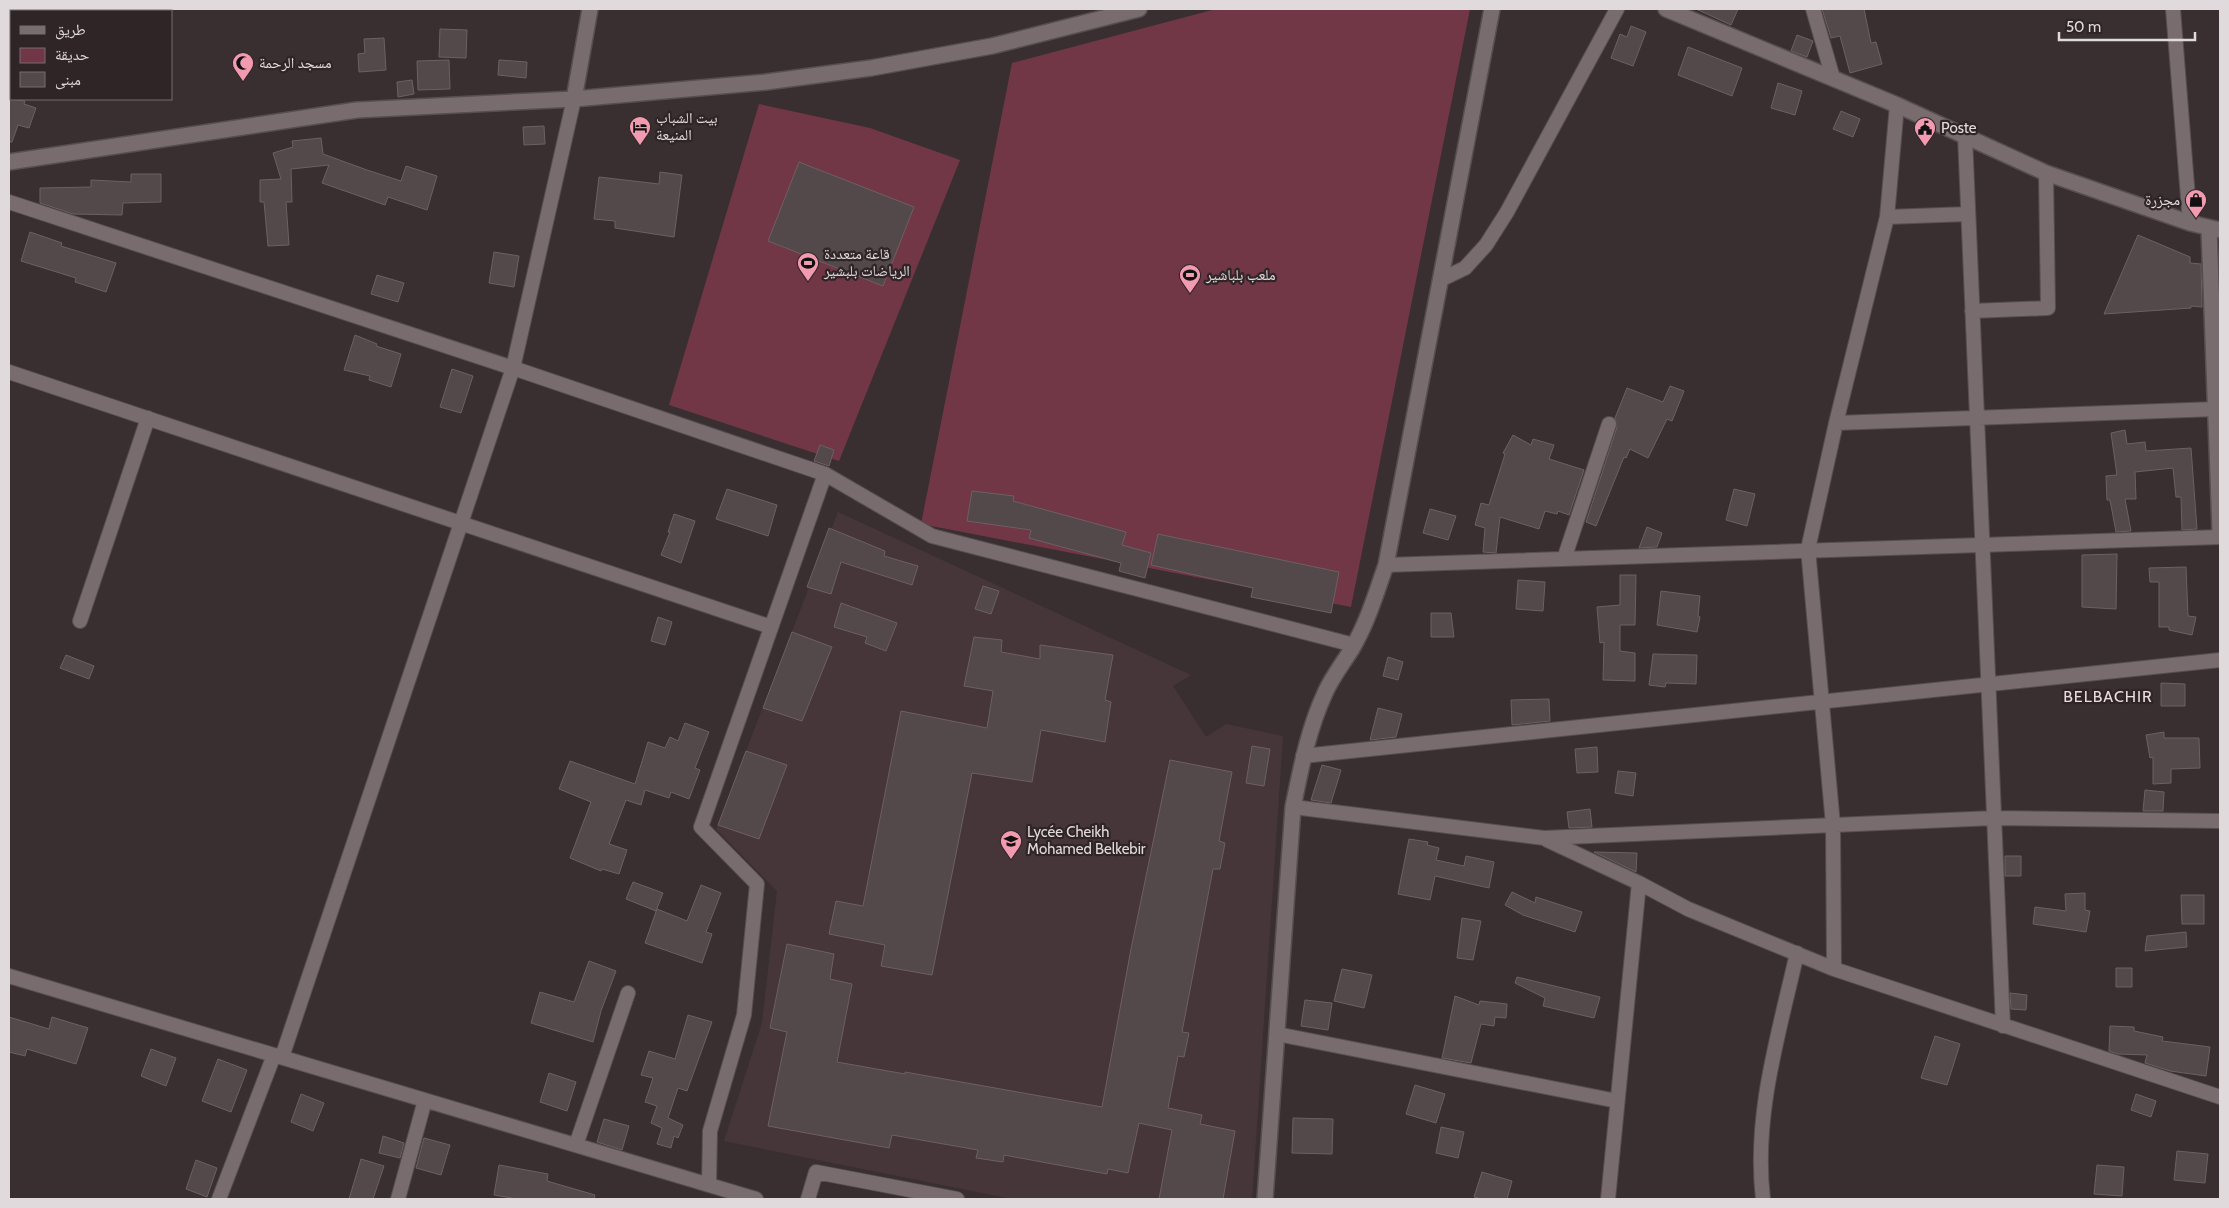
<svg xmlns="http://www.w3.org/2000/svg" width="2229" height="1208" viewBox="0 0 2229 1208" font-family="Cabin,'Noto Naskh Arabic',sans-serif">
<rect width="100%" height="100%" fill="#392f31"/>
<path fill="#473639" d="M838,512L1191,675L1173,686L1206,737L1226,724L1283,736L1252,1199H1012L724,1141L762,1023L777,891L716,829Z"/>
<path fill="#713747" d="M1216,9H1470L1351,607L921,524L1012,63Z
M759,104L870,128L960,160L839,461L669,405Z"/>
<path fill="#53484a" stroke="#6c6062" d="M1696,9H1738L1731,25Z
M1822,9H1864L1871,43L1876,42L1882,64L1850,73L1840,36L1831,38Z
M1631,26L1646,32L1633,66L1611,58L1620,34L1627,37Z
M440,29L467,30L466,58L439,57Z
M1797,35L1813,41L1807,57L1791,51Z
M384,38L386,70L359,72L358,54L365,53L364,39Z
M1688,47L1742,68L1732,96L1678,75Z
M449,60L450,89L418,90L417,61Z
M499,60L527,62L526,78L498,75Z
M412,80L414,94L398,97L397,82Z
M1778,83L1802,91L1795,115L1771,108Z
M9,96L11,99L25,101L24,104L36,108L29,128L18,125L12,142H9Z
M1841,111L1860,119L1853,137L1833,129Z
M544,126L545,144L524,145L523,127Z
M321,138L323,154L367,170L401,181L406,166L437,176L427,210L388,197L385,205L322,183L329,165L291,169L292,202H286L289,245L268,246L264,202H260V180L281,179L273,153L293,147L292,141Z
M799,162L914,207L883,286L768,241Z
M660,172L682,175L674,237L615,228V221L594,219L599,177L659,184Z
M131,174H161V202L123,203L122,215L73,214L40,203V188L91,187V180L131,182Z
M30,232L62,243L61,246L116,263L106,292L75,282L76,278L21,261Z
M2138,235L2190,257V263L2201,264L2202,307L2191,306V308L2104,314Z
M494,252L519,256L514,287L489,283Z
M377,275L404,283L398,302L371,294Z
M355,335L377,344L376,346L401,354L391,387L369,380L370,376L344,370Z
M452,369L473,376L461,413L440,407Z
M1670,386L1684,391L1672,421L1667,419L1648,458L1630,449L1626,458L1624,457L1596,526L1586,522L1617,427L1615,418L1627,388L1663,402Z
M2125,430L2127,444L2145,442L2146,451L2191,448L2197,529L2182,530L2181,497H2176L2173,468L2135,472L2136,499H2125L2131,531L2116,532L2110,500H2107L2106,476L2117,475L2111,433Z
M1513,435L1531,445L1533,439L1554,445L1549,459L1584,470L1569,515L1558,511L1557,514L1545,511L1539,529L1500,517L1496,553L1483,552L1485,528L1475,525L1481,503L1489,505L1505,454L1503,453Z
M820,445L834,450L829,466L814,461Z
M727,489L777,505L768,536L716,519Z
M1734,489L1755,494L1747,526L1726,520Z
M972,491L1014,496L1013,501L1126,532L1122,545L1151,553L1145,578L1119,571L1121,563L1029,538L1031,530L967,521Z
M1430,509L1456,516L1448,540L1423,533Z
M674,514L695,521L681,563L661,555L670,532H668Z
M1647,527L1662,533L1657,547L1639,548Z
M829,528L885,551L884,556L918,566L912,585L841,562L831,594L807,587Z
M1158,534L1339,572L1331,613L1251,597L1253,588L1151,565Z
M2117,554L2116,609L2082,607V555Z
M2186,567L2188,616L2196,617L2192,635L2169,630V627H2159V582H2150L2149,568Z
M1620,575H1636L1635,625H1620V651L1635,653V681L1603,680L1604,642L1600,643L1597,607L1620,605Z
M1518,580L1545,582L1543,611L1516,609Z
M983,586L999,591L991,614L975,609Z
M1661,591L1700,596L1698,616L1700,617L1697,632L1657,625Z
M841,603L897,623L886,651L865,643L867,637L834,627Z
M1431,613H1451L1454,637H1431Z
M658,617L672,622L665,645L651,641Z
M792,632L832,647L802,721L763,708Z
M974,637L1002,640L1001,652L1040,659V645L1113,655L1105,700L1111,702L1105,742L1041,730L1032,782L972,773L932,975L881,966L885,945L829,934L836,901L863,906L901,711L987,728L993,691L964,686Z
M1653,654L1697,655L1696,684L1666,683L1665,687L1649,685Z
M66,655L94,666L89,679L60,668Z
M1388,657L1403,662L1398,680L1383,676Z
M2161,683L2185,684V706H2161Z
M1549,699L1550,721L1512,725L1511,700Z
M1378,708L1402,714L1396,737L1370,740Z
M685,723L709,732L695,768L700,770L689,799L671,792L669,798L645,790L641,805L626,800L609,844L627,850L619,874L602,869L601,871L570,858L591,802L559,789L570,761L635,784L648,742L665,748L670,737L678,741Z
M2164,732V738H2199L2200,768L2171,769V783L2153,784V757L2150,758L2146,735Z
M1252,746L1270,749L1264,786L1246,783Z
M1597,747L1598,772L1577,773L1575,749Z
M746,751L787,765L759,839L718,825Z
M1170,760L1232,772L1219,841L1225,843L1220,869H1213L1182,1032L1189,1033L1184,1057L1178,1056L1168,1108L1202,1115L1200,1124L1235,1131L1223,1199H1159L1172,1130L1139,1123L1128,1173L1108,1169L1107,1174L1004,1155L1003,1162L976,1158L978,1150L892,1135L889,1148L768,1126L787,1032L770,1028L787,944L834,954L830,979L852,984L837,1062L905,1074V1072L1102,1107L1131,949Z
M1322,765L1341,770L1331,803L1311,800Z
M1618,771L1636,773L1633,796L1615,793Z
M2145,790L2164,792L2163,811H2143Z
M1590,809L1592,827L1569,828L1567,812Z
M1409,839L1428,842L1427,845L1439,848L1436,860L1464,866L1466,856L1494,862L1489,888L1435,876L1430,900L1398,894Z
M1594,852L1637,853L1636,872Z
M2005,856H2021V876H2005Z
M633,882L663,893L656,911L626,899Z
M701,885L721,893L706,932L712,934L702,963L645,943L657,909L687,921Z
M1512,892L1535,903L1536,897L1582,912L1575,932L1523,915L1505,905Z
M2085,893V910L2090,911L2086,932L2033,924L2035,907L2066,911L2065,894Z
M2181,895H2204V924H2182Z
M1462,918L1481,921L1473,960L1457,958Z
M2186,932L2187,947L2145,951L2147,936Z
M589,961L616,971L601,1011L593,1042L531,1023L540,992L574,1002Z
M2116,968H2132V987H2116Z
M1342,969L1372,975L1364,1008L1334,1001Z
M1517,977L1600,997L1594,1018L1543,1006L1545,998L1515,983Z
M2010,993L2027,995L2026,1010L2011,1009Z
M1455,996L1479,1005L1480,1001L1507,1004L1506,1018L1495,1017L1494,1026L1481,1024L1471,1063L1442,1058Z
M1305,1000L1332,1003L1328,1030L1301,1026Z
M688,1015L712,1022L687,1091L678,1088L668,1118L683,1125L678,1138L674,1136L671,1148L657,1144L662,1128L651,1123L657,1106L645,1102L653,1078L641,1075L649,1051L675,1059Z
M9,1017L49,1029L52,1017L88,1028L76,1064L27,1049L25,1056L9,1052Z
M2110,1026L2134,1027V1031L2163,1037L2162,1041L2210,1047L2206,1076L2170,1071L2145,1063L2147,1055L2118,1054L2109,1051Z
M1935,1036L1960,1044L1947,1085L1921,1078Z
M151,1049L176,1058L166,1086L141,1076Z
M218,1059L247,1070L231,1112L202,1101Z
M549,1073L576,1082L567,1111L540,1102Z
M1415,1085L1445,1094L1436,1123L1406,1114Z
M301,1094L324,1103L313,1131L291,1122Z
M2136,1094L2156,1101L2151,1117L2131,1110Z
M1293,1118L1333,1119L1332,1154L1292,1153Z
M604,1119L629,1126L622,1150L597,1142Z
M1441,1127L1464,1132L1458,1158L1436,1153Z
M383,1136L404,1143L400,1158L379,1153Z
M424,1138L450,1145L441,1175L416,1168Z
M2177,1151L2208,1154L2205,1183L2174,1180Z
M361,1159L384,1166L373,1199H349Z
M196,1160L217,1168L207,1197L186,1189Z
M499,1165L548,1174L547,1181L595,1195L594,1199H517L494,1195Z
M2097,1165L2124,1167L2122,1196L2094,1194Z
M1482,1172L1512,1181L1507,1199H1482L1474,1197Z"/>
<g fill="none" stroke-linecap="round" stroke-linejoin="round">
<g stroke="#564e50" stroke-width="16">
<path id="minor" d="M1813,9L1833,78
M2173,9L2190,223
M1965,136L2003,1026
M9,202L513,368L825,474L932,536L1354,645
M1887,217L1968,214
M1440,280L1465,268L1486,245L1507,212L1617,9
M1972,311L2048,308L2046,173
M9,372L771,627
M1836,423L2216,409
M1564,559L1609,424
M1386,565L2220,537
M80,621L148,418
M1303,756L2220,660
M1293,807L1544,838L1994,818L2220,821
M1547,840L1639,883L1688,909L1834,969L2220,1097
M1834,969L1833,825L1808,549L1836,423L1887,217L1897,105
M9,976L756,1199
M1277,1034L1617,1101
M282,1057L513,368L574,99
M576,1145L628,993
M709,1185L710,1131L744,1015L757,884L701,827L825,474
M219,1199L274,1055
M398,1199L425,1100
M808,1199L816,1172L957,1199
M1608,1199L1639,883
M1763,1199C1753,1116 1779,1033 1797,953"/>
</g>
<g stroke="#564e50" stroke-width="18">
<path id="tertiary" d="M1666,9L1897,105L2046,173L2190,223L2220,230
M574,99L590,9
M9,162L357,110L574,99L766,82L871,68L992,46L1139,9
M2209,229L2220,530
M1265,1199L1293,807C1301,768 1308,730 1325,693C1332,677 1344,662 1353,647C1368,621 1376,593 1386,565L1492,9"/>
</g>
<use href="#minor" stroke="#786c6f" stroke-width="14"/>
<use href="#tertiary" stroke="#786c6f" stroke-width="15"/>
</g>
<defs>
<g id="mosque-pin" transform="scale(1.125)"><path d="M0 17L-7.5 6A9.5 9.5 0 1 1 7.5 6Z" fill="#f29aaf" stroke="#2f2527"/><path d="M3.5-4.9A6 6 0 1 0 3.5 4.9A5 5 0 1 1 3.5-4.9Z" fill="#111"/></g>
<g id="hotel-pin" transform="scale(1.125)"><path d="M0 17L-7.5 6A9.5 9.5 0 1 1 7.5 6Z" fill="#f29aaf" stroke="#2f2527"/><path d="M-6-4.5h1.5V1H6V5H4.5V3h-9V5H-6ZM-4 0a1.8 1.8 0 1 1 3.6 0ZM.5 0V-2.5h3Q6-2.5 6 0Z" fill="#111"/></g>
<g id="civic-pin" transform="scale(1.125)"><path d="M0 17L-7.5 6A9.5 9.5 0 1 1 7.5 6Z" fill="#f29aaf" stroke="#2f2527"/><path d="M-.6-6.5H3V-4.5H.6V-3L4-1V1h2V6H-6V1h2V-1L-.6-3ZM-1.2 2.5V6h2.4V2.5Z" fill="#111"/></g>
<g id="shop-pin" transform="scale(1.125)"><path d="M0 17L-7.5 6A9.5 9.5 0 1 1 7.5 6Z" fill="#f29aaf" stroke="#2f2527"/><path d="M-5-2.5h2.3a2.7 3.5 0 0 1 5.4 0H5L5.5 6h-11ZM-1.5-2.5h3a1.5 2.3 0 0 0-3 0Z" fill="#111"/></g>
<g id="stadium-pin" transform="scale(1.125)"><path d="M0 17L-7.5 6A9.5 9.5 0 1 1 7.5 6Z" fill="#f29aaf" stroke="#2f2527"/><path d="M0-5a6.5 5 0 1 0 0 10a6.5 5 0 1 0 0-10ZM-3.5-1.8h7v3.6h-7Z" fill="#111"/></g>
<g id="school-pin" transform="scale(1.125)"><path d="M0 17L-7.5 6A9.5 9.5 0 1 1 7.5 6Z" fill="#f29aaf" stroke="#2f2527"/><path d="M0-5L7-2L0 1L-7-2ZM-4 1L0 2.5L4 1V4Q0 6-4 4Z" fill="#111"/></g>
</defs>
<g fill-rule="evenodd">
<use href="#mosque-pin" x="243" y="63"/>
<use href="#hotel-pin" x="640" y="127"/>
<use href="#civic-pin" x="1925" y="128"/>
<use href="#shop-pin" x="2196" y="200"/>
<use href="#stadium-pin" x="808" y="263"/>
<use href="#stadium-pin" x="1190" y="275"/>
<use href="#school-pin" x="1011" y="841"/>
</g>
<g text-anchor="middle" dominant-baseline="central" stroke-width="4.5" stroke-linejoin="round" paint-order="stroke">
<g font-size="15" fill="#e1dadc" stroke="#2f2527" text-anchor="start">
<text x="259" y="63">مسجد الرحمة</text>
<text x="656" y="118">بيت الشباب<tspan x="656" dy="17">المنيعة</tspan></text>
<text x="1941" y="128">Poste</text>
<text x="2180" y="200" text-anchor="end">مجزرة</text>
<text x="824" y="254">قاعة متعددة<tspan x="824" dy="17">الرياضات بلبشير</tspan></text>
<text x="1206" y="275">ملعب بلباشير</text>
<text x="1027" y="832">Lycée Cheikh<tspan x="1027" dy="17">Mohamed Belkebir</tspan></text>
</g>
<g font-size="16" letter-spacing="1" fill="#ebdde0" stroke="#2f2527">
<text x="2108" y="696">BELBACHIR</text>
</g>
</g>
<rect width="2229" height="1208" fill="none" stroke="#e1dadc" stroke-width="20"/>
<rect x="10" y="10" width="162" height="90" fill="#2f2527" stroke="#766d6f"/>
<rect x="20" y="26" width="25" height="8" fill="#786c6f" stroke="#766d6f"/>
<text x="55" y="35" font-size="15" fill="#e1dadc">طريق</text>
<rect x="20" y="48" width="25" height="15" fill="#713747" stroke="#766d6f"/>
<text x="55" y="60" font-size="15" fill="#e1dadc">حديقة</text>
<rect x="20" y="72" width="25" height="15" fill="#53484a" stroke="#766d6f"/>
<text x="55" y="85" font-size="15" fill="#e1dadc">مبنى</text>
<path d="M2059 32v8h136v-8" fill="none" stroke="#e1dadc" stroke-width="2.5"/>
<text x="2066" y="32" font-size="15" fill="#e1dadc" stroke="#2f2527" stroke-width="4" paint-order="stroke">50 m</text>
</svg>
